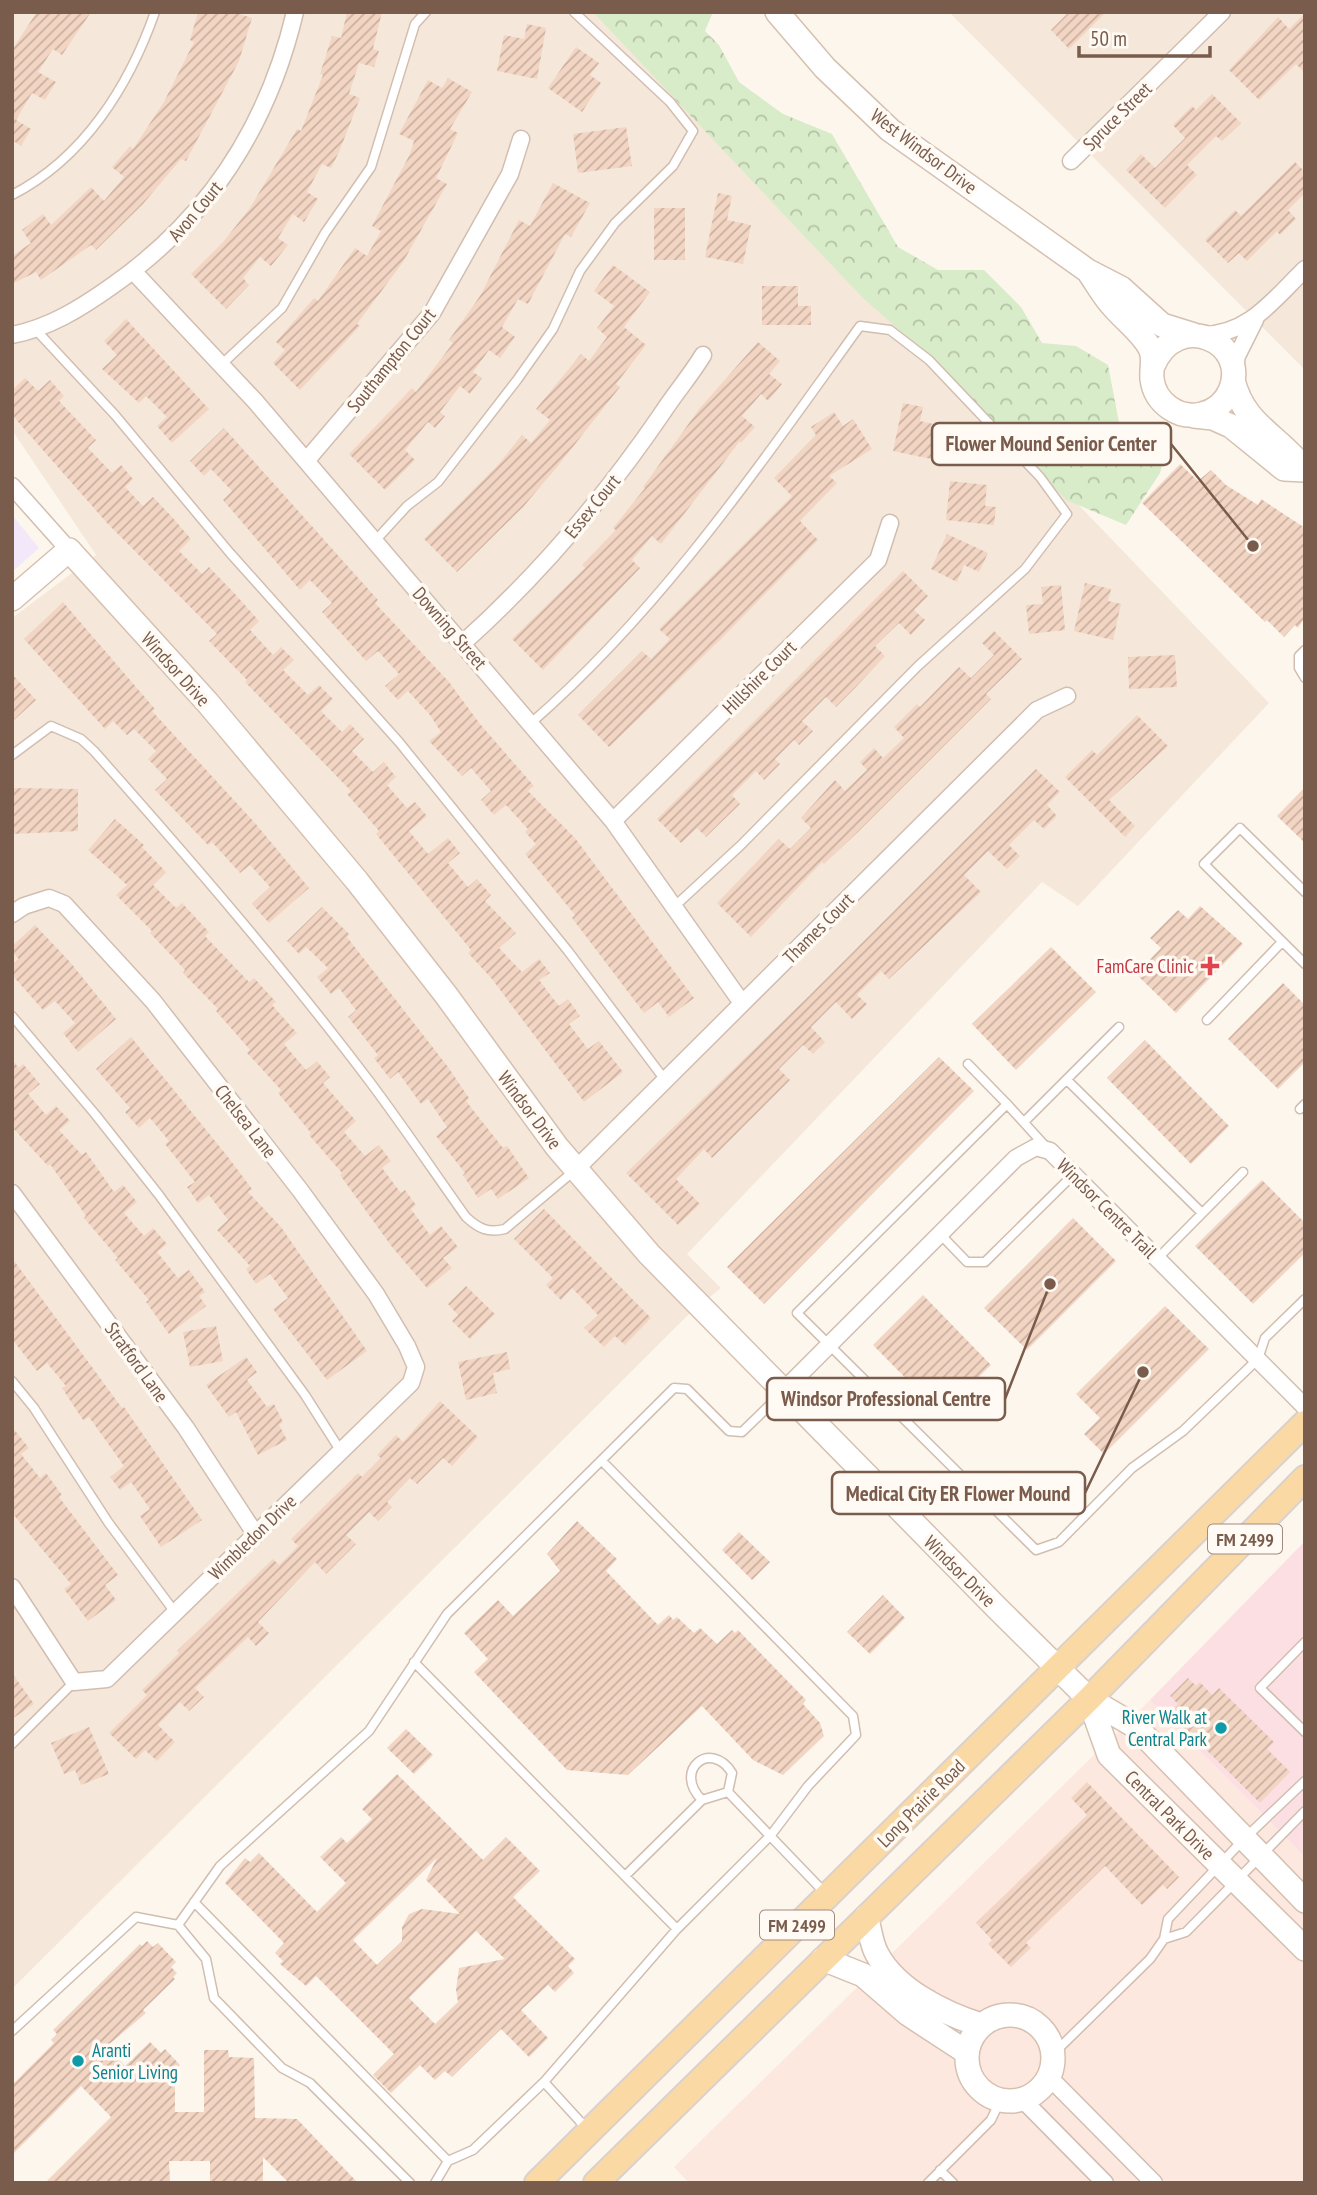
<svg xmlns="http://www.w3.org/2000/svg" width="1317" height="2195" viewBox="0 0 1317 2195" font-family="'PT Sans Narrow',sans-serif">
<defs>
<pattern id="forest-crowns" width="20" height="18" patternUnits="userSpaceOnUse" patternTransform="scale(1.75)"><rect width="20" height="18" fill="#d8ecc9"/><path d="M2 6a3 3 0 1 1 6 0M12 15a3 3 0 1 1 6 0" fill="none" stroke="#b4c2a5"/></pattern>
<pattern id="building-hatch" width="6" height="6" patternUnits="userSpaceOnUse" patternTransform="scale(1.75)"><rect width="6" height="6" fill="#f3d5c3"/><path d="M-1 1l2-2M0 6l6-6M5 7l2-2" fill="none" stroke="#cab0a1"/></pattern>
</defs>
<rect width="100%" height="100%" fill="#fdf6ec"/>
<path fill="#f5e8da" d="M12,12H605L1269,703L1078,906L1042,882L687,1254L721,1288L687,1316L12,1989V618L96,555L12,430Z
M949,12H1305V370Z"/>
<path fill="#fde8e0" d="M1150,1700L1305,1857V2183H689L674,2167Z"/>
<path fill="#f3e8fa" d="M12,515L39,548L12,572Z"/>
<path fill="#fbdfe3" d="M1305,1541V1857L1150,1700Z"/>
<path fill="url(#forest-crowns)" d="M593,12H713L705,31L719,45L739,82L783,114L832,134L898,247L938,270H984L1021,307L1042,343L1076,346L1108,365L1124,449L1148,426L1172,432L1160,473L1126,525L1066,500L936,362L864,299L822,255Z"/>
<path fill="url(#building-hatch)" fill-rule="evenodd" d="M37,12H91L62,55L53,49L38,72L56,82L45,100L32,93L16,120L31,129L21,146L12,140V50Z
M198,12H233L252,18L239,61L186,161L181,159L143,204L96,250L91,245L41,280L36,272L12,284V256L31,243L22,230L43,214L51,225L91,187L104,201L124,177L112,167L130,146L133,149L164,102L194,42L190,40Z
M347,12H382L373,49L379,51L374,67L359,63L349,94L360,98L339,152L331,168L322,164L307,192L318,199L304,222L293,214L278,238L288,245L271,266L260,257L243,278L249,285L226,309L191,274L224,241L250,208L297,129L301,131L323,75L320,74L332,36L341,38Z
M1069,12H1106L1069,49L1051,30Z
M1305,13V73L1296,64L1259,100L1229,70L1278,17L1289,29Z
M527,24L546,28L537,79L497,71L504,35L524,39Z
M576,47L599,63L590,75L601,83L582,112L548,88Z
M448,78L472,92L450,129L458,133L436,178L447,184L403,262L357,324L360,326L300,390L273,363L285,350L276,342L314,298L318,301L355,248L367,256L381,231L372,226L410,154L414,141L399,134L428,80L442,88Z
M1212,94L1241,123L1222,141L1216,136L1187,165L1197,175L1165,208L1126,170L1141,154L1155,168L1185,138L1173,125L1192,106L1196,110Z
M626,127L632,166L578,173L573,134Z
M1295,162L1305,172V193L1288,210L1296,219L1280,235L1277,231L1247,261L1239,253L1228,263L1205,240L1235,210L1241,216Z
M553,183L590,203L571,237L565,234L528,304L518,299L502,327L515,337L500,358L489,350L473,372L482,378L470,394L460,386L440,412L445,416L435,428L428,422L405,450L415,460L385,490L349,454L412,388L416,392L453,343L449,340L480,296L519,220L530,226Z
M718,193L732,196L727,220L751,225L743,264L705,257Z
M654,208H685V260H654Z
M613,265L650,292L624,327L646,345L616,384L620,387L557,467L523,507L457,572L424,539L497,466L522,435L531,443L550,420L536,409L581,354L589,361L607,337L597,328L614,306L594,291Z
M762,286H798V306H811V325H762Z
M126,319L209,409L172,443L157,426L167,417L146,396L139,403L102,369L117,355L104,341Z
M758,342L780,361L769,374L782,384L768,401L761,394L742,416L755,427L741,443L740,441L661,544L652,536L632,560L640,568L543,670L512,639L585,568L582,565L616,530L613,528L645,488L643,487L700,408Z
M25,378L38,391L50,380L64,396L59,401L96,440L88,448L112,473L121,465L133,479L125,487L143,506L153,497L172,517L191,539L179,551L202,574L209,567L236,595L259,621L250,630L273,655L281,647L294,660L283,670L308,695L319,685L333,699L321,711L342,732L350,724L364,739L352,751L373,772L384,762L396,777L387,785L407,808L415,802L427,816L409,831L428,854L448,838L460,853L448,863L468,887L477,879L491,895L485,901L516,933L499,948L522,972L539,959L550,973L539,980L559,1006L568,999L580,1016L569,1024L588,1049L599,1041L623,1072L584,1102L492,979L468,953L471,950L376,834L379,831L347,794L351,791L245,682L247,680L209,641L217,634L107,523L12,415V390Z
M903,403L923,407L920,421L938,425L931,459L893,451Z
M834,412L843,426L853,419L872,449L829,476L837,483L800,521L818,540L720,640L609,747L578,715L642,651L651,659L670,639L659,629L792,496L774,478L816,435L811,427Z
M224,428L378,600L375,603L449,682L480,724L534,786L528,791L575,838L694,998L669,1017L658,1002L644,1013L572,918L575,915L525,854L536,844L525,832L528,829L506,805L494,815L481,800L491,791L471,768L462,776L429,741L441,732L430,715L408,691L398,700L385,686L399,674L378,651L366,661L322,612L332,603L310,580L300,590L223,500L232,491L211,469L204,476L190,461Z
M1180,464L1198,481L1211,470L1226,485L1258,505L1261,499L1305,528V617L1298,628L1295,625L1284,637L1267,620L1265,622L1142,503Z
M950,481L987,485L985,506L996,507L994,525L946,520Z
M947,534L988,553L979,572L964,565L957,582L931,569Z
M903,571L928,596L914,610L925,620L911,635L899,623L875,646L885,656L856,687L836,707L826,697L802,721L813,731L799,745L794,740L775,759L780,764L764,780L756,771L732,795L740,804L706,837L697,828L681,843L657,819Z
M1085,583L1111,589L1108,601L1121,604L1113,640L1074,631Z
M1061,585L1065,630L1029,634L1026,605L1043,604L1041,587Z
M63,602L155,709L152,711L255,823L309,888L269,923L252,904L270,887L250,865L240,873L212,842L208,845L155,790L167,779L148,759L156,751L134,729L127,735L113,721L105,729L24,639Z
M994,631L1022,659L986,694L991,699L859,831L824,864L822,862L751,937L717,903L779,839L790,849L811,828L801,818L835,780L845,791L867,770L860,762L874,748L883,758L904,738L894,727L917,704L920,707L959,667L971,678L994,655L982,643Z
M1175,655L1177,687L1129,689L1128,657Z
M12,674L36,700L12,722Z
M1137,715L1168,746L1109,800L1135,826L1125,837L1065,777L1092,750L1097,755Z
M1036,769L1060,792L1047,805L1057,816L1044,829L1034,820L1009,845L1020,856L1007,869L988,851L964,875L981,892L889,979L881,971L857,995L867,1004L852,1019L836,1002L811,1027L825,1042L813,1054L803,1045L779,1069L790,1080L712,1158L704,1149L676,1179L700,1204L678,1225L626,1173L810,995Z
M1305,787V843L1277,816Z
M12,788L78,789V831L12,834Z
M115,819L144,845L142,847L166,872L153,885L176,908L182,903L209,932L205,936L249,982L254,978L276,1002L272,1005L297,1033L284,1044L306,1070L317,1061L330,1077L323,1083L356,1121L344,1132L365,1156L379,1145L391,1161L382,1168L401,1193L405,1190L416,1205L411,1209L430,1235L441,1226L458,1247L443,1258L452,1268L427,1288L392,1247L340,1175L342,1173L309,1135L311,1133L278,1093L281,1090L247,1053L250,1050L216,1011L218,1009L183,973L185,970L150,933L152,931L116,895L127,885L88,850Z
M1200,906L1243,944L1176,1013L1136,974L1161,948L1150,938L1178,910L1188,919Z
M322,907L349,934L347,937L448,1067L469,1098L466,1101L503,1148L507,1146L529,1178L498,1199L491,1189L478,1198L463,1175L465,1173L436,1136L447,1127L428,1099L421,1104L398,1072L390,1079L374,1058L378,1055L348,1017L356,1010L339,988L331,994L317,977L328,968L306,947L299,954L287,941Z
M35,925L70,962L116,1019L78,1052L63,1033L75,1023L55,1001L43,1010L12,975V965L19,959L12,952V946Z
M1051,947L1096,992L1016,1070L972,1024Z
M1283,983L1305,1005V1062L1278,1089L1228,1039Z
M131,1037L228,1157L252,1189L248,1192L281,1227L367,1351L327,1380L273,1309L288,1298L270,1274L256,1284L246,1269L250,1266L217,1230L228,1220L209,1195L198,1203L187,1187L195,1182L165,1144L169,1141L150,1118L139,1128L125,1112L130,1108L96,1069Z
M1145,1040L1229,1126L1191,1164L1107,1078Z
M939,1057L974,1091L764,1304L727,1267Z
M12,1060L19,1068L23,1064L40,1084L28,1094L46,1115L56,1106L70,1121L59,1130L82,1155L86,1152L114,1192L123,1185L137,1202L124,1213L144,1236L153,1228L167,1244L157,1252L178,1278L189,1270L205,1292L199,1296L206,1306L169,1334L146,1302L149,1300L115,1260L118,1258L84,1218L86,1216L50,1164L48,1166L12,1127Z
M1262,1180L1305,1223V1253L1253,1304L1195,1246Z
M544,1209L651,1318L625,1345L615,1336L604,1347L584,1328L598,1315L572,1288L561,1300L546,1285L553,1278L514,1239Z
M1073,1218L1116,1261L1027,1350L984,1308Z
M12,1258L122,1408L124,1407L202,1520L161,1547L140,1516L150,1509L131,1482L120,1490L110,1477L124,1466L89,1417L83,1420L62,1388L66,1386L47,1363L37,1371L12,1339Z
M466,1286L495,1314L470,1339L452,1321L458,1315L448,1304Z
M923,1295L991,1365L941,1414L873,1345Z
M1165,1306L1209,1349L1104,1454L1084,1434L1100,1418L1076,1394Z
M216,1326L223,1361L190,1367L183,1332Z
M507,1352L510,1369L493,1373L497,1393L466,1400L458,1362Z
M246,1357L257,1372L247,1380L267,1407L274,1404L283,1422L279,1425L287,1440L258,1455L236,1412L229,1417L206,1385Z
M440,1401L478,1437L452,1466L443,1458L417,1484L410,1478L387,1502L392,1507L378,1521L369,1512L346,1535L356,1544L326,1574L315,1562L258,1622L269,1633L256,1646L248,1637L195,1688L204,1697L189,1711L180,1702L158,1725L175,1742L157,1761L145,1750L136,1759L109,1733L147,1695L142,1690L179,1653L177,1651L273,1559L279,1565L298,1546L291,1539L358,1473L362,1477L381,1458L377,1455L396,1435L403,1442Z
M12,1427L29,1448L21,1454L40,1478L46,1473L62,1495L59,1497L118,1575L105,1585L116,1600L88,1621L64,1589L71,1584L12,1513Z
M577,1521L617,1559L606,1571L658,1625L669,1615L673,1620L677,1617L694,1633L700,1628L717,1644L732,1630L735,1633L738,1630L806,1700L803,1704L820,1723L824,1736L783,1775L753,1760L702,1706L628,1775L567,1770L474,1672L488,1659L464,1633L498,1600L513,1616L560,1571L547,1554Z
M739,1532L770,1562L752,1580L722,1550Z
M883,1595L905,1618L870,1654L847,1632Z
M12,1673L34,1704L12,1719Z
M1188,1678L1196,1686L1200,1682L1212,1695L1219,1688L1274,1742L1267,1749L1290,1772L1260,1803L1169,1713L1178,1704L1170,1696Z
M89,1727L109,1774L81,1785L75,1770L64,1774L51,1743Z
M406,1729L433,1755L414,1774L387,1748Z
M397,1774L483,1860L506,1837L540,1871L513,1897L575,1959L568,1966L574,1973L555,1992L548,1985L521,2010L548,2038L529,2057L501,2029L452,2077L445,2071L435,2080L420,2065L391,2093L373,2075L394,2054L316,1976L306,1986L280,1964L283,1961L275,1953L284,1943L225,1883L245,1858L250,1862L259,1853L317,1912L346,1883L320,1857L341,1837L347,1843L372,1819L362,1809ZM437,1858L426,1880L460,1914L422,1909L409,1914L402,1927V1941L377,1965L353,1940ZM476,1931L505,1959L459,1968L456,1990L458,2002L435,2024L409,1998Z
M1087,1782L1179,1877L1167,1889L1163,1885L1142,1905L1105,1866L1026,1943L1031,1948L1011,1967L988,1944L992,1940L976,1923L1087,1815L1071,1798Z
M147,1941L153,1947L158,1943L176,1962L171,1967L177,1973L173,1977L175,1979L143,2010L146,2013L106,2047L125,2066L150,2042L161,2053L165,2049L180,2065L175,2069V2112H204V2050H228L229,2057L254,2058L255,2118L297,2119L358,2183H289L263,2157V2183H210V2161H169L170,2181L45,2183L111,2117L81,2086L12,2155V2085L54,2043L51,2040L57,2034L53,2030L140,1944L142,1946Z"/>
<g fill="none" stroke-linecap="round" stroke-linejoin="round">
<g stroke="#d1beb0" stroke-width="11">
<path id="lane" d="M12,195C84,158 129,86 155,12
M36,330L115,415L230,553L399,742L568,951L665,1080
M221,365L282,308L325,233L371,167L415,24L426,12
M375,541L407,506L438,482L517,380L553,329L580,271L615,223L673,166L693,131L670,102L574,12
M1305,650L1299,656V668L1305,678
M531,723C661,610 759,466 860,326L890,330L929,360L1040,477L1067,514L1025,569L918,666L740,846L675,906
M12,755L51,726L81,739L94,751C189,858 284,968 370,1082C403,1126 434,1172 466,1217C479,1229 488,1233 505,1229L574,1171
M1305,892L1240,828L1204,864L1305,964
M12,1016L95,1114L159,1195L305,1395L340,1450
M1207,1020L1282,942
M968,1064L1007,1104
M1067,1080L1202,1213
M1300,1109L1305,1104
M1025,1121L1119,1027
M1047,1148L1007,1104L797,1313L1036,1550L1059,1542L1132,1468L1183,1431L1258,1359L1265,1338L1305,1299
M940,1234L967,1262H985L1073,1175
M1157,1259L1243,1172
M12,1381L34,1408L108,1522L174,1611
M1305,1642L1260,1688L1305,1732
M414,1662L677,1929
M12,1744L74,1682
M728,1792L732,1773C711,1739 672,1770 702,1800L728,1792L825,1893
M625,1876L702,1800
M194,1902L448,2161
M178,1925L206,1959L214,1998L282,2068L310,2083L410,2183
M1164,1939L1186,1932L1305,1811
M12,2031L136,1917L178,1925L220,1866L369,1731L447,1614L674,1388L687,1389L729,1431L742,1432L781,1394
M1053,2054L1150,1959L1164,1939L1168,1919L1244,1839L1305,1781
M544,2082L587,2129
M940,2170L953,2183
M435,2183L448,2161L473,2150L544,2082L677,1929L771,1835L808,1786L856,1735L853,1716L602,1461
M928,2183L991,2120L1000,2101"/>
</g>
<g stroke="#d1beb0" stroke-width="19">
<path id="street" d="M1071,161L1222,12
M133,271L255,401L613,821L742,1003
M12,335C49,328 81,308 112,286C208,219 268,126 295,12
M1202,335C1249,335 1274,299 1305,269
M1234,370L1237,356L1255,320
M306,461L432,313L510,174L521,139
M12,486L69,550
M463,643C540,574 605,497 663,412C676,392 691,375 703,355
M613,821L878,560L890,523
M12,914L24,906L49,898L64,904L153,1001L300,1190L376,1294L407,1346L416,1367L411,1383L107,1679L74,1682L12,1587
M575,1170L1037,710L1067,696
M12,1193L186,1428L256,1535
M783,1391L1016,1158L1036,1147L1050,1151L1305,1407
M1049,2077L1154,2183
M1023,2100L1105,2183"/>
</g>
<g stroke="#d6c0b0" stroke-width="26">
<path id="secondary" d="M777,12L825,68L890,130L1088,271L1121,288L1162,325L1194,335
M1090,274C1097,284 1103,295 1111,304C1123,319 1141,331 1150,348C1155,358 1151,368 1152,379C1155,403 1179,420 1202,414C1215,411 1225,402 1230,391C1251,341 1176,309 1153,366
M1233,380C1244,426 1279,435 1305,470
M1194,416L1213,418L1231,426L1284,469L1305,470
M12,599L69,550L207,702L357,881L446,995L557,1147L649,1254L998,1609L1089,1699L1135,1726L1305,1901
M1089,1699L1109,1755L1305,1949
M866,1917C870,1928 871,1944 877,1954C896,1990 945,2014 981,2025
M823,1959L863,1975L908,2014L966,2052
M967 2058a43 43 0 1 1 86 0a43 43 0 1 1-86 0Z"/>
</g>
<g stroke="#dad1cd" stroke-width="28">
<path id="primary" d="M537,2183L1305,1423
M596,2183L1089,1699L1305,1478"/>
</g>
<use href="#lane" stroke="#fff" stroke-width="8"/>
<use href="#street" stroke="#fff" stroke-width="16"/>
<use href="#secondary" stroke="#fff" stroke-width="23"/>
<use href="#primary" stroke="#fbd9a5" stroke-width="24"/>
</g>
<path fill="#e0444e" stroke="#fffaf3" stroke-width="2.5" d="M1206.5 955.5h7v7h7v7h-7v7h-7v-7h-7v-7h7z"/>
<g fill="#0f9aa8" stroke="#fffaf3" stroke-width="2.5">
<circle cx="1221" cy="1728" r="7"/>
<circle cx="78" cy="2061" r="7"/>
</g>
<g text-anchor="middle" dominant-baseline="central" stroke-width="7" stroke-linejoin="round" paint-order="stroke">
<g fill="#fffaf3" stroke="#a28b7f" stroke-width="2">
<rect x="1208" y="1524.5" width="74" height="29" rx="5"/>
<rect x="760" y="1910.5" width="74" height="29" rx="5"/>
</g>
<g font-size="18" font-weight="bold" fill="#7a5c4d">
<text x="1245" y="1539">FM 2499</text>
<text x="797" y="1925">FM 2499</text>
</g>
<g font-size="19" fill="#7a5c4d" stroke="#fffaf3">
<text transform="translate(1117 116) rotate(-45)">Spruce Street</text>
<text transform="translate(924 151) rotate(37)">West Windsor Drive</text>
<text transform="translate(195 211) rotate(-50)">Avon Court</text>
<text transform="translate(391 360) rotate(-51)">Southampton Court</text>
<text transform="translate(592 506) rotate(-51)">Essex Court</text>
<text transform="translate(450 628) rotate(49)">Downing Street</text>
<text transform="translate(176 669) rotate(48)">Windsor Drive</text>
<text transform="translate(759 677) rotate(-45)">Hillshire Court</text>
<text transform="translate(818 928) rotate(-45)">Thames Court</text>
<text transform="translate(530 1110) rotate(53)">Windsor Drive</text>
<text transform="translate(246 1121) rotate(52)">Chelsea Lane</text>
<text transform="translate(1107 1208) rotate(45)">Windsor Centre Trail</text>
<text transform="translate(137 1362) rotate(54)">Stratford Lane</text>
<text transform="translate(252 1537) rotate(-44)">Wimbledon Drive</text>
<text transform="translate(960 1571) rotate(45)">Windsor Drive</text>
<text transform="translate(921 1803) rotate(-45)">Long Prairie Road</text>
<text transform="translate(1170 1815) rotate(45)">Central Park Drive</text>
</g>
<g font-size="19" fill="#be3a42" stroke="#fffaf3" text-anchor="end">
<text x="1194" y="966">FamCare Clinic</text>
</g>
<g font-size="19" fill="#0d838f" stroke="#fffaf3" text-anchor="end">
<text x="1207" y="1717">River Walk at<tspan x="1207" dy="22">Central Park</tspan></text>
<text x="92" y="2050" text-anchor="start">Aranti<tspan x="92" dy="22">Senior Living</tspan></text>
</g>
</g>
<path fill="none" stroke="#7a5c4d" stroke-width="2.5" d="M1253 546L1171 444M1050 1284L1005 1399M1143 1372L1085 1493"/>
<g fill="#7a5c4d" stroke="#fffaf3" stroke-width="2.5">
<circle cx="1253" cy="546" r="7"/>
<circle cx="1050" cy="1284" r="7"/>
<circle cx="1143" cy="1372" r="7"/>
</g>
<g fill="#fffaf3" stroke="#7a5c4d" stroke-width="2.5">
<rect x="932" y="423" width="239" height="42" rx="7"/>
<rect x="767" y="1378" width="238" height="42" rx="7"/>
<rect x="832" y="1472" width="253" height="42" rx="7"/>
</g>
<g font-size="21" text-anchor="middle" font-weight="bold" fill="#7a5c4d">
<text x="1051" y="451">Flower Mound Senior Center</text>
<text x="886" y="1406">Windsor Professional Centre</text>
<text x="958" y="1501">Medical City ER Flower Mound</text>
</g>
<rect width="1317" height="2195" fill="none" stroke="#7a5c4d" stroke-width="28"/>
<path d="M1079 46v10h131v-10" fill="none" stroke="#7a5c4d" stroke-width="3.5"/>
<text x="1090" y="46" font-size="21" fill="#7a5c4d" stroke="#fffaf3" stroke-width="5" paint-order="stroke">50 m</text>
</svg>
